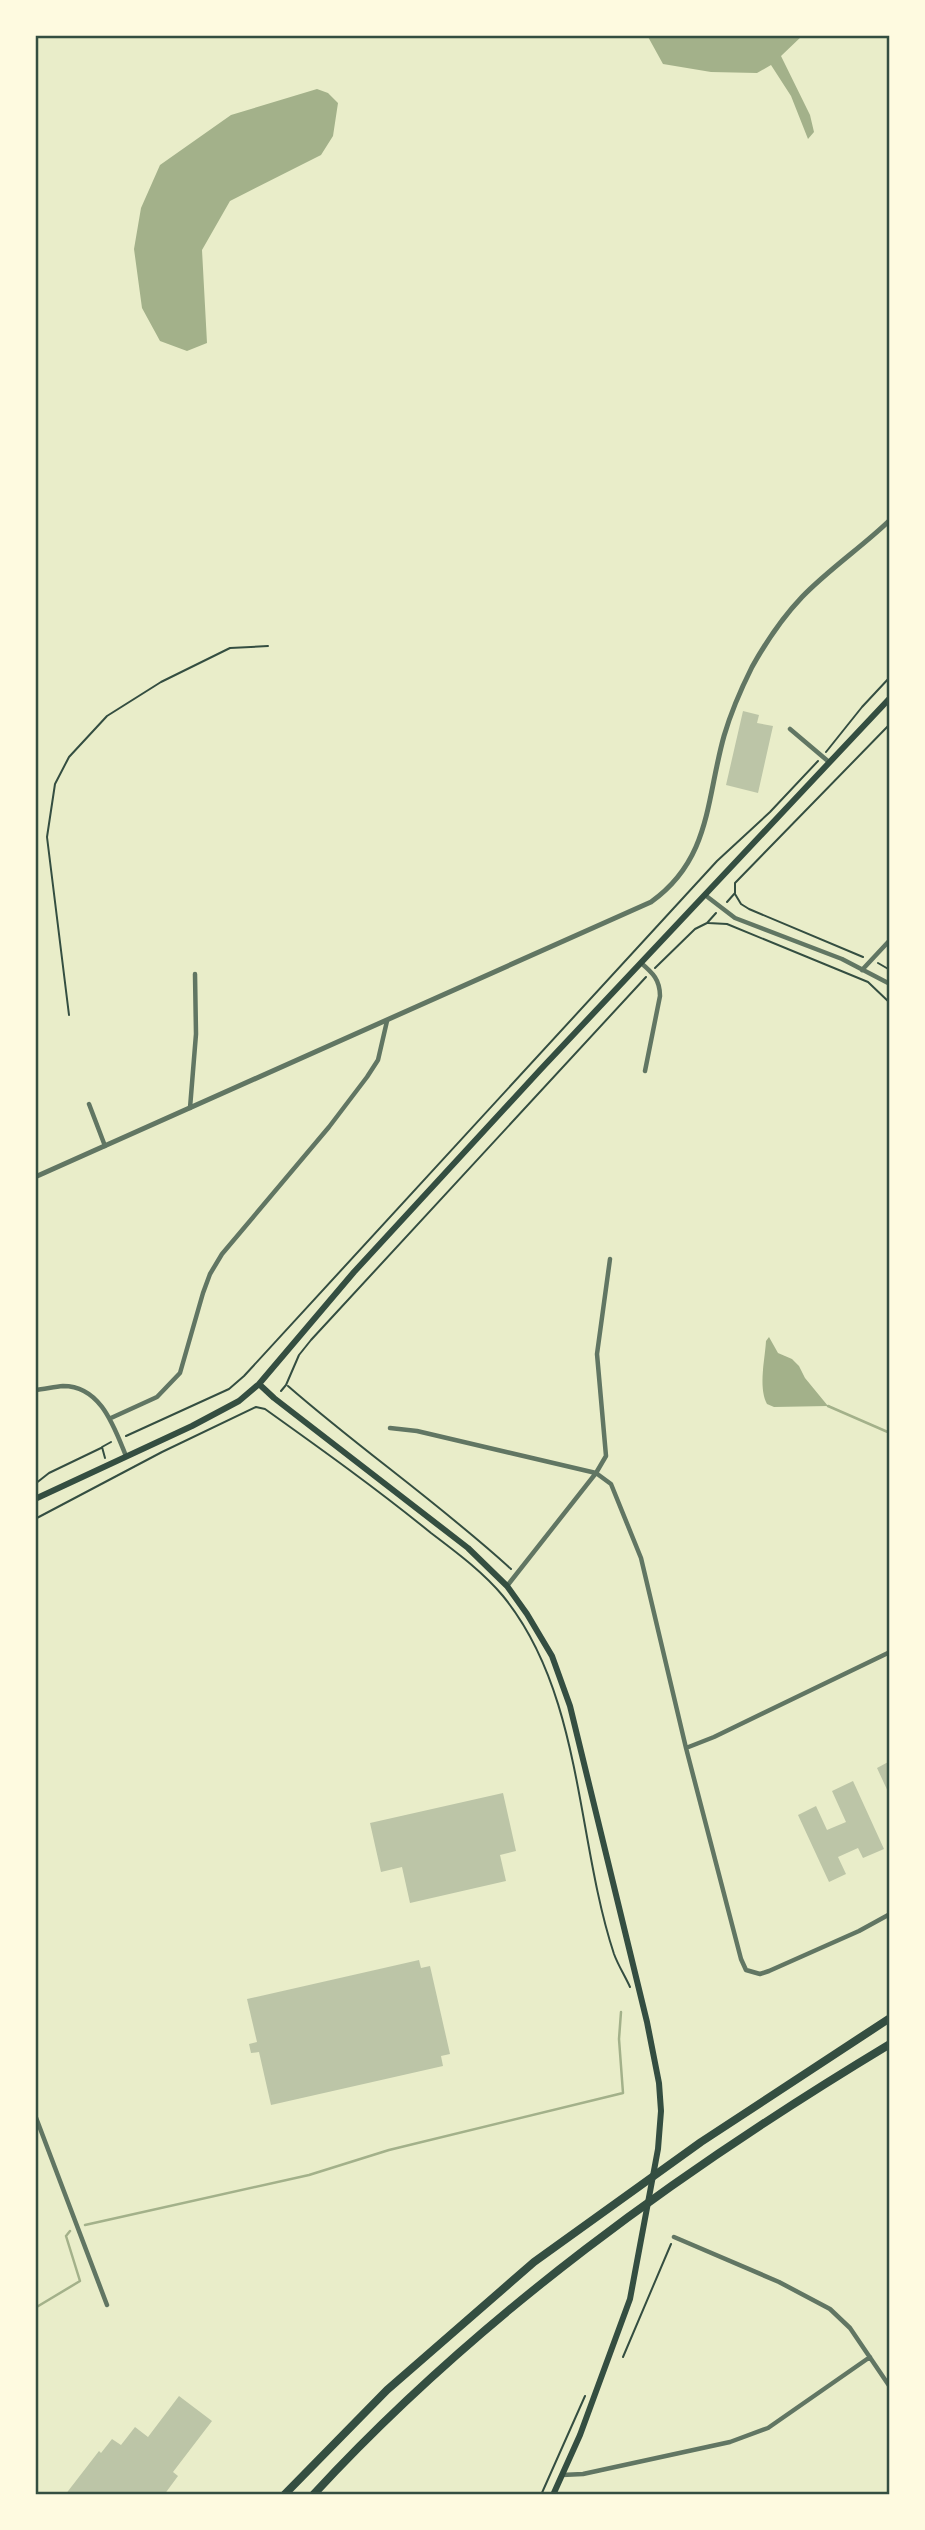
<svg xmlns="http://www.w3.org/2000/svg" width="925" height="2530" viewBox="0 0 925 2530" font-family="'Asap Condensed',sans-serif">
<rect width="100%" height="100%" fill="#e9edc9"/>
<path fill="#a3b18a" d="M647,35H803L781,56L810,115L814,132L808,139L791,96L771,65L757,73L711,72L663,64Z
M317,89L328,93L338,103L333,136L321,155L230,201L202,250L207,343L187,351L160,341L142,308L134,249L141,208L160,165L231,115Z
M769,1337L778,1353L792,1359L799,1366L805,1378L828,1406L774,1407L767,1404C758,1387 765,1360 766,1341Z"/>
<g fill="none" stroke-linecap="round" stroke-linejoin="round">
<path stroke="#a3b18a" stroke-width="2.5" d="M828,1406L890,1433
M85,2225L309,2175L389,2150L623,2093L619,2039L621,2012
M35,2308L80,2281L66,2236L70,2231"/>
</g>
<path fill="#bcc5a7" d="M743,711L759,715L757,723L773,726L758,793L726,785Z
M890,1761V1796L877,1768Z
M853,1781L884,1849L863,1858L858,1848L838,1857L846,1874L829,1882L798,1815L816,1806L827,1830L846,1822L832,1791Z
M503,1793L516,1851L500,1855L506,1881L410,1903L402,1867L381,1872L370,1823Z
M419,1960L421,1968L430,1966L450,2054L441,2056L443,2066L271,2105L259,2052L251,2053L249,2044L257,2042L247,1999Z
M179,2396L212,2421L173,2472L178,2476L164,2495H65L99,2451L101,2453L112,2439L121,2445L135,2427L148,2437Z"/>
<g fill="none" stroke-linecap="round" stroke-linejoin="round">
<path stroke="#344e41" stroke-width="2" d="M826,752L862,707L890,677
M735,894L741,904L749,909L863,957
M727,902L735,893V883L890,724
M708,923L727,924L868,982L890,1003
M878,963L890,970
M655,968L695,929L707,923L716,913
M69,1015L47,837L55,784L69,757L107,716L161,682L230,648L268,646
M288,1386C360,1449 440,1504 511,1569
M281,1391L286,1385L299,1355L311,1340L646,977
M126,1436L229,1389L244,1376L717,861L770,812L818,761
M105,1458L102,1447L111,1442
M35,1484L49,1473L101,1448
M35,1519L162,1452L256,1407L265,1409C321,1449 377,1489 431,1533C456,1552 483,1572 503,1596C583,1694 576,1839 614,1954C618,1965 625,1976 630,1987
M623,2357L671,2244
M541,2495L585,2396"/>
<path stroke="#617663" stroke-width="4.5" d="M790,729L829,762
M705,895L735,918L842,959L890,984
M641,963C653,973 660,980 660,996L645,1071
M862,970L890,940
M89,1104L105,1146
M190,1108L196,1034L195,974
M35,1307V1308
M35,1390C44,1389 54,1387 63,1386C101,1386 114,1427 126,1456
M111,1418L157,1397L180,1373L203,1293L210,1274L222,1254L329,1127L367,1077L378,1060L387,1021
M390,1428L417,1431L596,1473L611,1484L641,1558L686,1748L741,1959L746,1970L760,1974L769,1971L859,1931L890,1914
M507,1586L596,1473L606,1456L597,1354L610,1259
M686,1748L714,1737L890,1652
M35,2115L107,2305
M674,2237L779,2282L830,2309L850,2328L890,2387
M562,2475L583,2474L730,2442L768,2428L870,2357"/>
<path stroke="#617663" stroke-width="5" d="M35,1177L651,902C711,859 706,800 724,736C731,712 741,689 752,667C766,642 782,618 802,597C829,569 862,547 890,520"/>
<path stroke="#344e41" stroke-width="6" d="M259,1384L274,1398L468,1548L507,1586L527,1614L552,1656L570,1706L647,2022L659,2083L661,2111L658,2149L630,2299L580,2435L553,2495
M35,1499L192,1426L239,1401L259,1384L354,1272L541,1069L890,698"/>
<path stroke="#344e41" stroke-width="8" d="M284,2495L387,2390L534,2262L701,2142L890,2018
M313,2495C479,2315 681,2170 890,2044"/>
</g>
<rect width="925" height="2530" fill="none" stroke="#fefae0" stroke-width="74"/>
<rect x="37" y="37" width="851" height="2456" fill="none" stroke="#344e41" stroke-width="2.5"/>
</svg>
